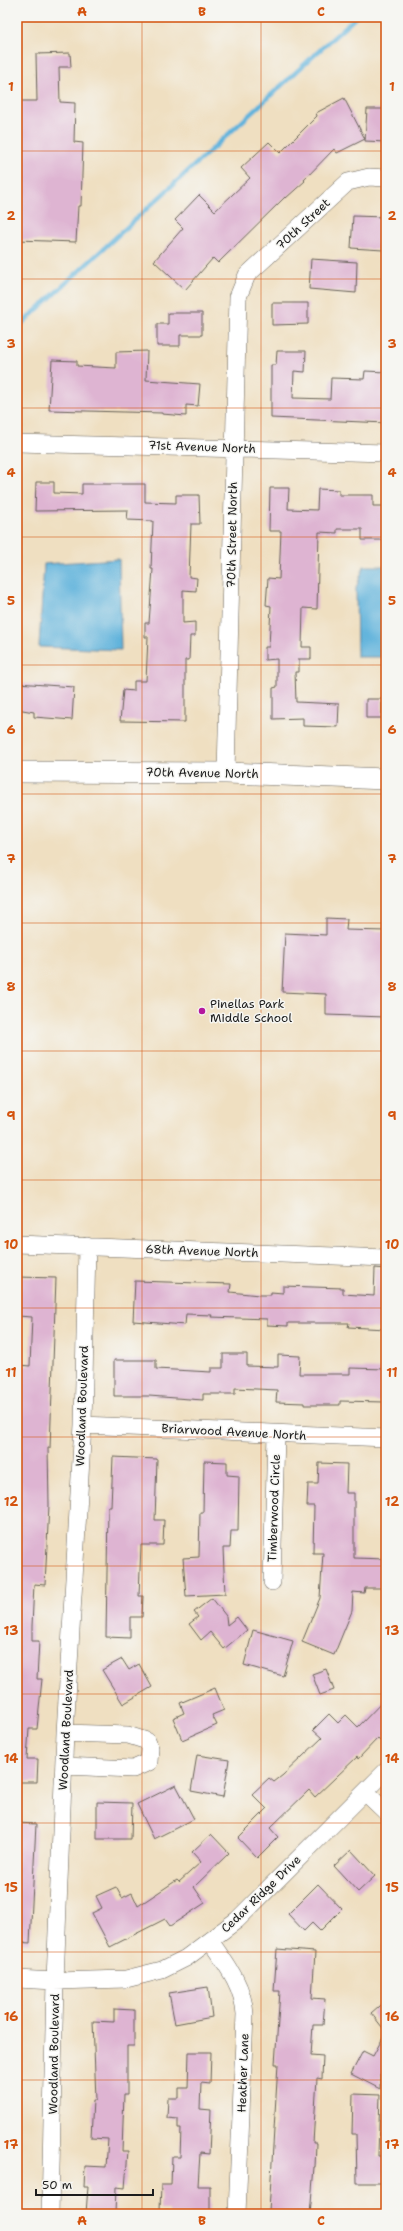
<svg xmlns="http://www.w3.org/2000/svg" width="403" height="2231" viewBox="0 0 403 2231" font-family="'Shantell Sans',sans-serif">
<rect width="100%" height="100%" fill="#f6f6f2"/>
<filter id="ink" filterUnits="userSpaceOnUse"><feTurbulence type="fractalNoise" baseFrequency=".025" numOctaves="2"/><feDisplacementMap in="SourceGraphic" scale="8" xChannelSelector="R" yChannelSelector="G"/><feConvolveMatrix kernelMatrix="1 2 1 2 8 2 1 2 1" color-interpolation-filters="sRGB"/></filter>
<filter id="wash" filterUnits="userSpaceOnUse"><feTurbulence type="fractalNoise" baseFrequency=".012" numOctaves="4" result="noise"/><feDisplacementMap in="SourceGraphic" scale="16" xChannelSelector="R" yChannelSelector="G"/><feGaussianBlur stdDeviation="0.9" result="paint"/><feColorMatrix in="noise" values="0 0 0 0 0 0 0 0 0 0 0 0 0 0 0 0 0 1.4 0 .05"/><feComposite in="paint" operator="in"/></filter>
<g filter="url(#wash)">
<rect width="100%" height="100%" fill="#efdfc1"/>
<path fill="#60b3dc" stroke="#3e687c" d="M119,559L121,650L39,647L44,564Z
M364,566H386V657H357L356,588Z"/>
<g fill="none" stroke-linecap="round" stroke-linejoin="round">
<path stroke="#60b3dc" stroke-width="4.5" d="M17,328L356,17"/>
</g>
<g id="blocks">
<path fill="#deb4d2" d="M70,53L71,67H59L60,102L75,103L74,142L83,143L81,206H78L76,242L17,240V101H37L36,54Z
M344,98L365,139L337,153L334,149L304,180L305,181L286,198L285,197L218,263L213,258L185,290L154,261L183,228L175,220L199,195L215,211L250,178L241,168L269,142L280,153L317,116L316,113Z
M367,109H386V142L365,141Z
M353,216L385,217L383,250L351,248Z
M311,259L357,262L356,293L309,289Z
M272,303H308V324L272,325Z
M168,313H202V335H180V346H157V324H168Z
M147,351L146,380L200,384L198,406L186,405V416L162,414V413L49,410L52,360L77,361V366L116,368V352Z
M277,351H306L305,372L294,371L293,398L330,399L331,378L364,379L365,371L386,372V423L271,418V365H276Z
M36,482H54V493L82,494V484H145V502L176,503V495H199L200,524H191L189,577L197,578L196,591L183,590V623L195,622V636H190L189,660H185V722L120,721L123,690L134,691V681H146L148,637H145V623H149L153,569H151L153,521L127,520L128,510L35,511Z
M270,488H289L288,509L317,510L318,489L339,490V495H373V506H384V540H362V529H337V533L319,532L317,609L303,608L302,647H311V659H299V672H295L296,702L339,704L338,727L303,726V718L273,719V688L277,687V659L265,660V647H269L271,606L266,605L268,578L279,579L281,531H269Z
M17,683L74,687L72,720L34,717V712L17,709Z
M366,699H382V718H366Z
M326,918L347,919L346,930L386,931V1017L326,1015V994L282,992L285,933L326,935Z
M375,1268L386,1269V1329L348,1327L349,1323H288V1326L267,1325V1319L211,1317L212,1315L186,1314L185,1325L133,1321L135,1281L231,1284L230,1292L259,1295H271V1292L283,1293V1286L343,1288V1294L374,1296Z
M17,1277L56,1278L50,1448H48L49,1505L45,1585L34,1584L32,1626V1641H39L37,1679H42L37,1729H29L27,1759H38L37,1782H17V1398L19,1365L30,1366L32,1317L17,1316Z
M223,1354H247V1366L278,1367V1355L300,1356L299,1374H350V1368L386,1369L385,1402L340,1401V1405H304V1403L276,1402L277,1390L235,1388V1394H203V1400L149,1396H114V1360H156V1369L211,1372V1368H223Z
M113,1457L157,1459L155,1520H164L163,1545H141L139,1596H143L142,1617H130V1638L106,1637L108,1507H111Z
M204,1461L227,1462V1475L239,1476L238,1531H231L230,1548H223L225,1594L186,1596L183,1558L199,1557L200,1512H203Z
M319,1463L347,1464L346,1493H354V1558L386,1559V1588H365L364,1593L353,1592L352,1611L334,1655L302,1642L320,1598L323,1553H313L314,1506H307L308,1484H318Z
M212,1598L226,1616L227,1625L237,1617L247,1630L224,1649L210,1632L201,1640L189,1624L198,1617L194,1612Z
M253,1630L293,1641L283,1676L244,1665Z
M122,1659L129,1670L139,1664L152,1687L123,1704L102,1670Z
M326,1669L334,1690L320,1695L312,1674Z
M215,1688L224,1710L212,1715L217,1725L182,1740L173,1718L184,1713L180,1703Z
M386,1698V1734L380,1740L378,1738L358,1759L357,1757L315,1797L309,1790L270,1828L278,1837L257,1858L238,1838L267,1809L252,1794L269,1778L274,1782L283,1775L322,1738L313,1730L329,1714L338,1723L346,1715L358,1727Z
M197,1755L229,1760L223,1797L191,1791Z
M176,1785L194,1819L154,1839L137,1804Z
M97,1802L132,1803L131,1839H97Z
M17,1823L36,1824L30,1943L17,1942Z
M211,1834L229,1853L194,1887L205,1903L170,1926L165,1919L110,1947L92,1913L102,1908L96,1896L116,1887L122,1898L132,1893L138,1906L177,1880L179,1882L201,1862L192,1852Z
M351,1850L375,1876L358,1892L334,1866Z
M318,1884L342,1909L320,1931L312,1923L304,1931L288,1914Z
M277,1949L315,1952L312,1998L325,1999L323,2025H313L311,2055L323,2056L322,2079L317,2078L313,2143H316L315,2167H314L310,2214L269,2211L278,2064H275L280,1991H274Z
M208,1987L212,2017L175,2024L169,1993Z
M386,2000V2032L371,2013Z
M114,2009L134,2010V2046H127V2094H124L122,2151H128L125,2188L116,2187L115,2214H86L88,2186H84L85,2166L106,2167L108,2139L91,2138L93,2100H96L93,2021L114,2022Z
M386,2032V2077L380,2074V2089L351,2074L363,2051L373,2056Z
M189,2052H211L210,2084L201,2083L200,2109L211,2110L209,2154L200,2153L198,2186H210V2214H169V2210H160L161,2185H171L172,2157H180L181,2129H178V2119L167,2118L168,2098H179V2088H188Z
M353,2094L380,2095L378,2156H386V2183H357L356,2134H352Z"/>
</g>
</g>
<g filter="url(#ink)">
<use href="#blocks" fill-opacity="0" stroke="#666056" stroke-width="1"/>
<g fill="none" stroke-linecap="round" stroke-linejoin="round">
<g stroke="#666056" stroke-width="18">
<path id="minor" d="M17,443L386,453
M226,773L238,297L247,275L348,182L369,177L386,178
M17,1244L386,1258
M83,1425L386,1438
M272,1582L276,1434
M64,1766L133,1769L149,1762L150,1748L147,1741L128,1735L65,1733
M365,1792L386,1812
M210,1941C226,1964 243,1985 245,2014L237,2214
M17,1979L55,1981L126,1979L162,1970L186,1958L237,1920L386,1771
M50,2214L55,1981L65,1733L83,1425L87,1246"/>
</g>
<g stroke="#666056" stroke-width="22">
<path id="tertiary" d="M17,772L226,773L386,779"/>
</g>
<use href="#minor" stroke="#fff" stroke-width="17"/>
<use href="#tertiary" stroke="#fff" stroke-width="21"/>
</g>
</g>
<path fill="none" stroke="#d4530e" stroke-width="1" stroke-opacity="0.55" d="M142,17V2214M261,17V2214M17,151H386M17,279H386M17,408H386M17,537H386M17,665H386M17,794H386M17,923H386M17,1051H386M17,1180H386M17,1308H386M17,1437H386M17,1566H386M17,1694H386M17,1823H386M17,1952H386M17,2080H386"/>
<circle fill="#b5179e" stroke="#f6f6f2" stroke-width="1.5" cx="202" cy="1011" r="4"/>
<g text-anchor="middle" dominant-baseline="central" stroke-width="3" stroke-linejoin="round" paint-order="stroke">
<g font-size="12" fill="#1c1c1c" stroke="#f6f6f2">
<text transform="translate(303 224) rotate(-43)">70th Street</text>
<text transform="translate(202 447) rotate(2)">71st Avenue North</text>
<text transform="translate(232 535) rotate(-89)">70th Street North</text>
<text transform="translate(202 773) rotate(1)">70th Avenue North</text>
<text transform="translate(202 1251) rotate(2)">68th Avenue North</text>
<text transform="translate(82 1406) rotate(-88)">Woodland Boulevard</text>
<text transform="translate(234 1432) rotate(3)">Briarwood Avenue North</text>
<text transform="translate(274 1508) rotate(-88)">Timberwood Circle</text>
<text transform="translate(66 1730) rotate(-87)">Woodland Boulevard</text>
<text transform="translate(261 1894) rotate(-44)">Cedar Ridge Drive</text>
<text transform="translate(54 2054) rotate(-89)">Woodland Boulevard</text>
<text transform="translate(243 2073) rotate(-88)">Heather Lane</text>
</g>
<g font-size="12" fill="#1c1c1c" stroke="#f6f6f2" text-anchor="start">
<text x="210" y="1004">Pinellas Park<tspan x="210" dy="14">Middle School</tspan></text>
</g>
</g>
<rect width="403" height="2231" fill="none" stroke="#f6f6f2" stroke-width="44"/>
<path d="M36 2189v6h117v-6" fill="none" stroke="#1c1c1c" stroke-width="2"/>
<text x="42" y="2189" font-size="12" fill="#1c1c1c" stroke="#f6f6f2" stroke-width="3" paint-order="stroke">50 m</text>
<rect x="22" y="22" width="359" height="2187" fill="none" stroke="#d4530e" stroke-width="1.5"/>
<g font-size="13" text-anchor="middle" font-weight="bold" fill="#d4530e">
<text x="82" y="16">A</text>
<text x="202" y="16">B</text>
<text x="321" y="16">C</text>
<text x="11" y="91">1</text>
<text x="392" y="91">1</text>
<text x="11" y="220">2</text>
<text x="392" y="220">2</text>
<text x="11" y="348">3</text>
<text x="392" y="348">3</text>
<text x="11" y="477">4</text>
<text x="392" y="477">4</text>
<text x="11" y="605">5</text>
<text x="392" y="605">5</text>
<text x="11" y="734">6</text>
<text x="392" y="734">6</text>
<text x="11" y="863">7</text>
<text x="392" y="863">7</text>
<text x="11" y="991">8</text>
<text x="392" y="991">8</text>
<text x="11" y="1120">9</text>
<text x="392" y="1120">9</text>
<text x="11" y="1249">10</text>
<text x="392" y="1249">10</text>
<text x="11" y="1377">11</text>
<text x="392" y="1377">11</text>
<text x="11" y="1506">12</text>
<text x="392" y="1506">12</text>
<text x="11" y="1635">13</text>
<text x="392" y="1635">13</text>
<text x="11" y="1763">14</text>
<text x="392" y="1763">14</text>
<text x="11" y="1892">15</text>
<text x="392" y="1892">15</text>
<text x="11" y="2021">16</text>
<text x="392" y="2021">16</text>
<text x="11" y="2149">17</text>
<text x="392" y="2149">17</text>
<text x="82" y="2225">A</text>
<text x="202" y="2225">B</text>
<text x="321" y="2225">C</text>
</g>
</svg>
